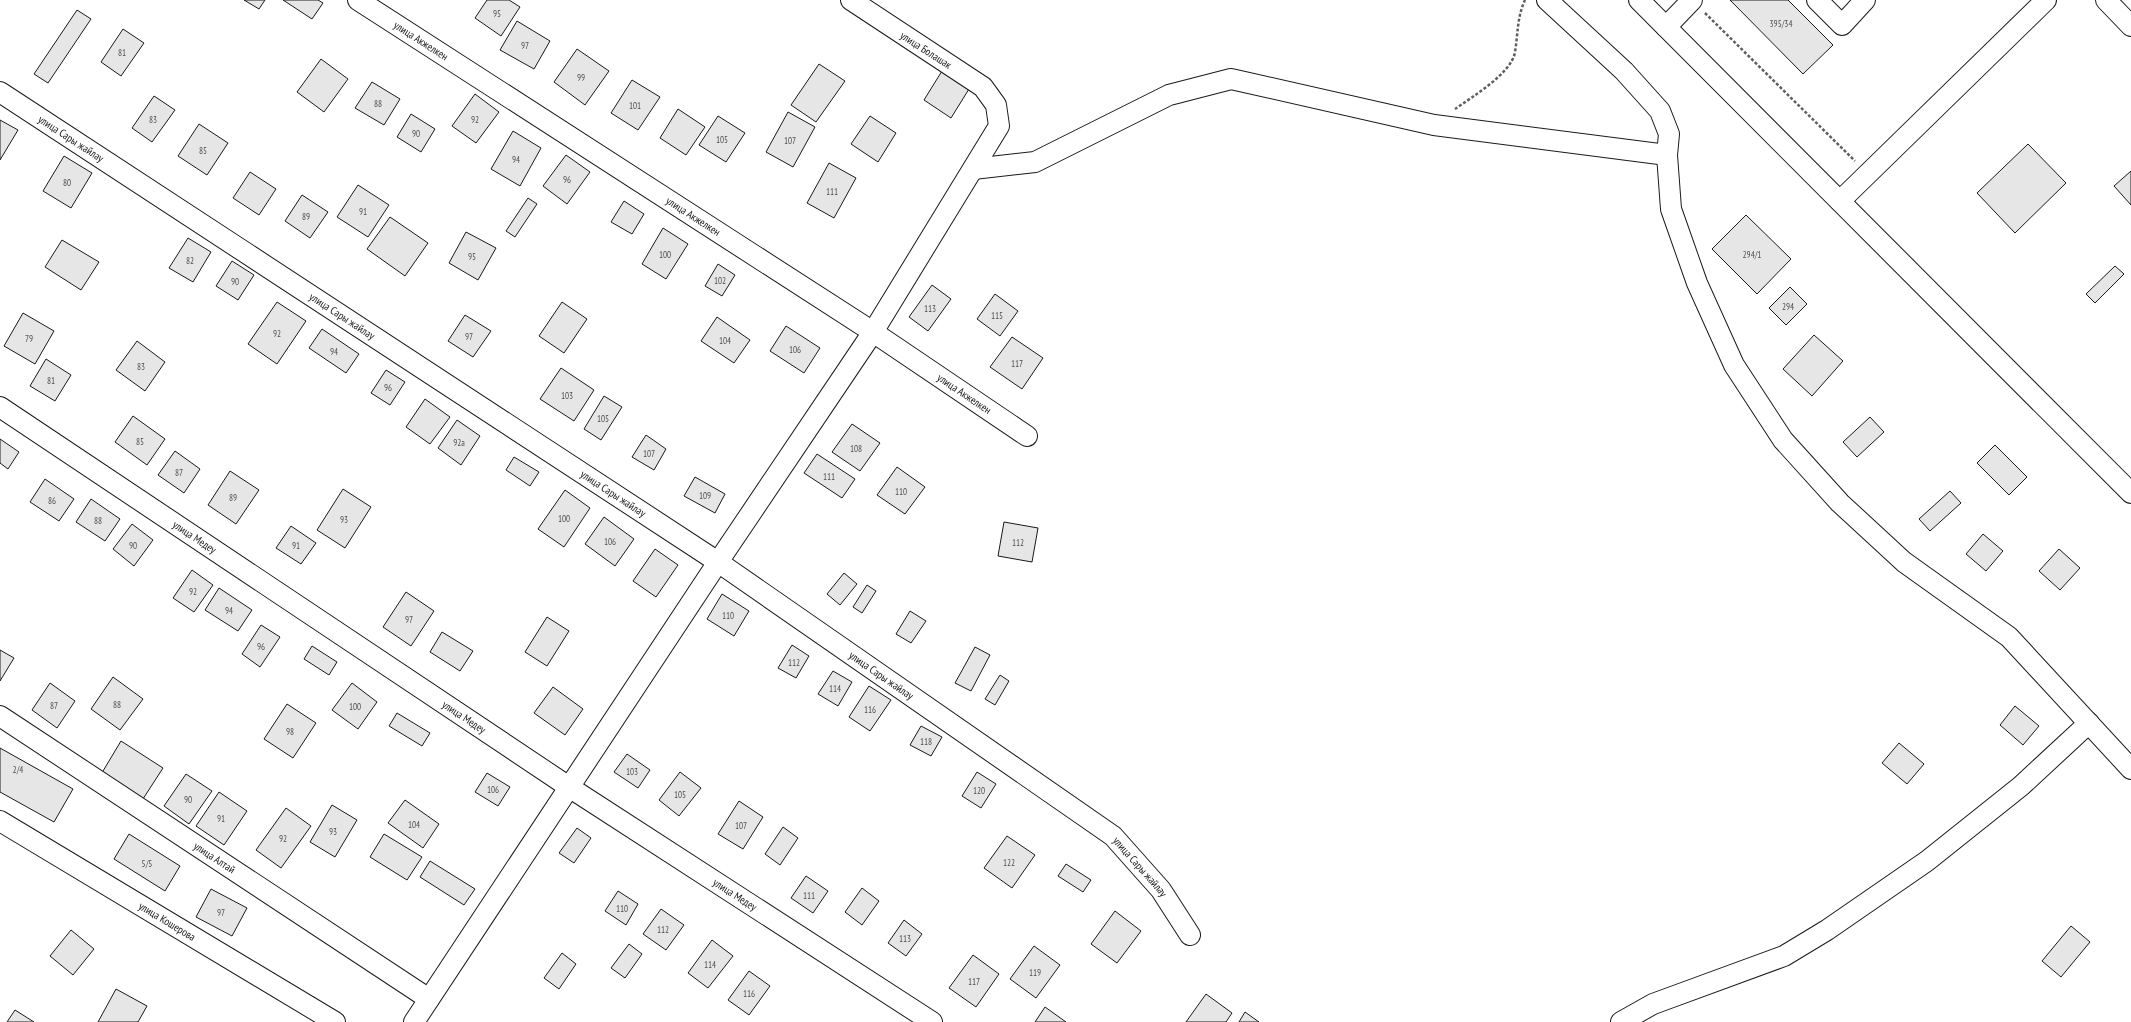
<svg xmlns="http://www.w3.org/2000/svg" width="2131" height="1022" viewBox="0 0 2131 1022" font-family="'PT Sans Narrow',sans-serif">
<rect width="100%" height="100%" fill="#fff"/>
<path fill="#e6e6e6" stroke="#1a1a1a" d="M244,0H265L259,9Z
M283,0H318L323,3L312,19Z
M487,0H509L520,7L501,36L475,18Z
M1730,0H1788L1833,45L1803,74Z
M77,10L91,19L48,83L34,74Z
M517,21L550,41L534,69L500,50Z
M123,29L144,43L121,76L101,62Z
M577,49L609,71L585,105L554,82Z
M321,59L348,79L324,112L297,92Z
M819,64L845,81L816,122L791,105Z
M942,71L969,89L951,118L924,100Z
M632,80L660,97L638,130L611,113Z
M372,82L400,99L384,125L355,108Z
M475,94L499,112L476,143L452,126Z
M154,96L175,110L152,142L132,128Z
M678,109L705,127L686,155L660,138Z
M788,112L815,127L793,167L766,152Z
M411,114L435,129L421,152L397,137Z
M718,116L745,133L726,162L699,145Z
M870,116L896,133L878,162L851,144Z
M0,120L18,130L0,160Z
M199,124L228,143L207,175L178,156Z
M513,131L541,148L520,186L491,169Z
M2028,144L2066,183L2015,233L1977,193Z
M566,155L590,172L567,204L543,186Z
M64,156L92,173L71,208L43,191Z
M829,163L856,178L834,218L807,203Z
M2131,171V205L2114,186Z
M250,172L276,189L259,215L233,198Z
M358,185L389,205L368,237L337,217Z
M302,195L328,212L310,238L285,221Z
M528,198L537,204L515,237L506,231Z
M624,201L644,214L632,234L611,222Z
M1746,215L1791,259L1757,294L1712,249Z
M390,217L428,243L405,276L367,249Z
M663,228L688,244L666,279L642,264Z
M466,232L496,248L478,280L449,263Z
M188,238L211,252L193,282L169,268Z
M62,240L99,262L81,290L45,267Z
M232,261L254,275L238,300L216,286Z
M718,264L735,275L722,296L705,286Z
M2115,266L2124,274L2095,303L2086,294Z
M932,285L951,299L928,331L909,317Z
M1790,287L1807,304L1786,325L1769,308Z
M995,294L1018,311L1000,336L977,319Z
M277,302L306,321L277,364L248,344Z
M562,302L587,319L564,353L539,336Z
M23,313L54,331L35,364L4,346Z
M465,315L491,331L473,357L448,341Z
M717,317L750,340L734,363L701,341Z
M786,326L820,348L804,373L770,351Z
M322,329L359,354L346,373L309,348Z
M1814,335L1843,361L1812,396L1783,369Z
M1012,337L1043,358L1022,389L990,367Z
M137,341L165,362L145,391L116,370Z
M46,359L71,375L55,401L30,386Z
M561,368L594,390L574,421L540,399Z
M386,370L405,382L390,405L371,393Z
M604,396L622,407L601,440L584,429Z
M425,399L450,417L430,444L406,427Z
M133,416L165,439L147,465L115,442Z
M1870,417L1884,432L1857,457L1843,442Z
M457,420L480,436L461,465L438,448Z
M852,424L880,443L860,471L832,452Z
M646,435L666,449L654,470L632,457Z
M0,439L19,452L8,469L0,463Z
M1995,445L2027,477L2009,495L1977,463Z
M175,451L200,469L184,493L158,475Z
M817,454L855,479L842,498L804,473Z
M514,457L539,472L530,486L506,470Z
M897,467L925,487L905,514L877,495Z
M230,471L259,490L236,524L208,505Z
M695,477L725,494L715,513L684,496Z
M45,479L74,499L59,521L30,502Z
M343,489L371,507L345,548L317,530Z
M565,490L590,508L564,547L538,529Z
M1950,491L1961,503L1930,531L1919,519Z
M91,499L120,519L105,541L76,522Z
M604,517L634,539L615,566L585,544Z
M1004,522L1038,528L1032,562L998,556Z
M132,524L153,540L134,566L113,549Z
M291,526L316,543L301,564L276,548Z
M1983,534L2003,551L1986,571L1966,554Z
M655,549L678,565L656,597L633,581Z
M2059,549L2080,568L2060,590L2039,571Z
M192,570L213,585L194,612L173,598Z
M844,573L857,584L840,605L827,594Z
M867,585L876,591L862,613L853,607Z
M219,588L252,610L238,631L205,610Z
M406,592L434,611L411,646L383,627Z
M722,594L749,611L734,636L707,619Z
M910,611L926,621L911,643L896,634Z
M547,617L569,631L547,666L525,652Z
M261,625L280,637L260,667L242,654Z
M442,632L473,651L460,671L430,652Z
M792,645L809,656L796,678L778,668Z
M312,646L337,662L329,675L304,659Z
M975,647L990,655L971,691L955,683Z
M0,650L14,658L0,681Z
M833,671L852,682L838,706L818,694Z
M1000,675L1009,681L995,705L985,699Z
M113,677L143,699L120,730L91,709Z
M50,683L75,701L57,728L32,710Z
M352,683L377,702L358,729L332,710Z
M869,686L891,700L870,731L849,717Z
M553,687L583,709L565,735L534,713Z
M287,704L316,723L293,758L264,739Z
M2015,706L2039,726L2023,745L2000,725Z
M397,713L430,733L422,746L389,726Z
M921,726L942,737L931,756L910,745Z
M121,741L163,768L141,802L100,776Z
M1899,743L1924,764L1907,784L1882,763Z
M0,748L73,789L54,822L0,792Z
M627,754L650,770L638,788L614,772Z
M680,772L701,788L679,816L659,800Z
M977,772L996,784L981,808L962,796Z
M487,773L510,787L498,806L475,792Z
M186,774L212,791L189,824L164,806Z
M219,792L247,811L224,845L196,826Z
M405,800L439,824L423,848L388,823Z
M739,801L763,817L743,849L718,834Z
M332,805L357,820L335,857L310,842Z
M286,808L311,826L281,868L256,850Z
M783,827L798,838L780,865L765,854Z
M577,828L591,838L574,863L559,853Z
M129,834L180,866L165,891L114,859Z
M384,834L422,857L407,880L370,857Z
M1007,836L1035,855L1012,888L984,868Z
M430,861L475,889L464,905L420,877Z
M1066,864L1091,880L1083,892L1058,876Z
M806,876L828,891L813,913L791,898Z
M862,888L879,901L862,925L845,912Z
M211,889L247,908L232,936L196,917Z
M618,891L638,904L626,925L605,911Z
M661,909L684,925L666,950L643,934Z
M1115,911L1141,931L1117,963L1091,944Z
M904,920L922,934L906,956L888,943Z
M2071,926L2090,942L2061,977L2042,961Z
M71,930L94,949L73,975L50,956Z
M712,940L733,956L708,988L688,973Z
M629,944L642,954L625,978L611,968Z
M1034,946L1060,965L1036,998L1010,979Z
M562,953L576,964L559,989L544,978Z
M973,955L999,974L976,1007L949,988Z
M749,971L770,986L749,1015L728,1000Z
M116,989L147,1006L138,1022H98Z
M1206,994L1232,1013L1226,1022H1186Z
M1045,1007L1066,1022H1035Z
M15,1010L34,1022H7Z
M1245,1012L1259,1022H1239Z"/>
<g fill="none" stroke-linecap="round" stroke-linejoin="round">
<g stroke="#1a1a1a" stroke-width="22">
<g id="minor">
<path id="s1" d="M358,0L873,332L1027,436"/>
<path d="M1547,0L1624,71L1660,111L1669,134L1667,155L1671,209L1697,283L1734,365L1783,440L1840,503L1904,562L2009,637L2131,769"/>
<path d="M1639,0L2131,493"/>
<path d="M1817,0L1842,25L1865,0"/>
<path d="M2106,0L2131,26"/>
<path d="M1666,27L1692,0"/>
<path id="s2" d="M0,92L718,562L1113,836L1161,890L1190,935"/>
<path d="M973,169L1035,162L1169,95L1231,79L1434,125L1667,155"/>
<path d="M1840,201L2046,0"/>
<path id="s3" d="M0,407L569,787L932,1022"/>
<path id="s4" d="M0,716L429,999"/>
<path id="s5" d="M0,821L335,1022"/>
<path d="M414,1022L718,562L873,332L999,126L996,105L983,87L851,0"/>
<path d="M1621,1022L1653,1004L1784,956L1827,930L1927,861L2021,786L2089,723"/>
</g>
</g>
<path stroke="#5f5f5f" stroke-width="2.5" stroke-dasharray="3 2" stroke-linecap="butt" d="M1705,13L1855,161
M1455,109C1472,97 1512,73 1515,52C1518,34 1517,17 1525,0"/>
<use href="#minor" stroke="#fff" stroke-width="20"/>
</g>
<g text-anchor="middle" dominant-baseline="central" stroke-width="3" stroke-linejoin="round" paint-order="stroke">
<g font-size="9" fill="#4d4d4d">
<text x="497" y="13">95</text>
<text x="1781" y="23">395/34</text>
<text x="525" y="45">97</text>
<text x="122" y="52">81</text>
<text x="581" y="77">99</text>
<text x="378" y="103">88</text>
<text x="635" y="105">101</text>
<text x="153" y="119">83</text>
<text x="475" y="119">92</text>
<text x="416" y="133">90</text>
<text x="722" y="139">105</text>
<text x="790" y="140">107</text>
<text x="203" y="150">85</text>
<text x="516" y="159">94</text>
<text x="567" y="179">96</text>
<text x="67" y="182">80</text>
<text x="832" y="191">111</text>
<text x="363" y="211">91</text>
<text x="306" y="216">89</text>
<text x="665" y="254">100</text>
<text x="1752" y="254">294/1</text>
<text x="472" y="256">95</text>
<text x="190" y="260">82</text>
<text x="720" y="280">102</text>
<text x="235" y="281">90</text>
<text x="1788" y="306">294</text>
<text x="930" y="308">113</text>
<text x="997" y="315">115</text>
<text x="277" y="333">92</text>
<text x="469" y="336">97</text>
<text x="29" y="338">79</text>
<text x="725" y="340">104</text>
<text x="795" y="349">106</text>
<text x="334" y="351">94</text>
<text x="1017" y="363">117</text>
<text x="141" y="366">83</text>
<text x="51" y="380">81</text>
<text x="388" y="387">96</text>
<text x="567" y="395">103</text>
<text x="603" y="418">105</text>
<text x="140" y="441">85</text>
<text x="459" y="442">92а</text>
<text x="856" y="448">108</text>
<text x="649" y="453">107</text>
<text x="179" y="472">87</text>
<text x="829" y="476">111</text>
<text x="901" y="491">110</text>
<text x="705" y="495">109</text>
<text x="233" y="497">89</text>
<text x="52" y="500">86</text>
<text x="564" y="518">100</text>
<text x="344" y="519">93</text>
<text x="98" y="520">88</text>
<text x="610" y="541">106</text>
<text x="1018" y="542">112</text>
<text x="133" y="545">90</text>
<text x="296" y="545">91</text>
<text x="193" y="591">92</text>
<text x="229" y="610">94</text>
<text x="728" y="615">110</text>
<text x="409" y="619">97</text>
<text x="261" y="646">96</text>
<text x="794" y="662">112</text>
<text x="835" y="688">114</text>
<text x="117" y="704">88</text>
<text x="54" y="705">87</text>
<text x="355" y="706">100</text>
<text x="870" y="709">116</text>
<text x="290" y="731">98</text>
<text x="926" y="741">118</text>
<text x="18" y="769">2/4</text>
<text x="632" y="771">103</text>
<text x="493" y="789">106</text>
<text x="979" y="790">120</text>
<text x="680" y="794">105</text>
<text x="188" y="799">90</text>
<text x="221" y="818">91</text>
<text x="414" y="824">104</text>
<text x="741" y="825">107</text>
<text x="333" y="831">93</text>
<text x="283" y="838">92</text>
<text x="1009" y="862">122</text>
<text x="147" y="863">5/5</text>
<text x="809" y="895">111</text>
<text x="622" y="908">110</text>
<text x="221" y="912">97</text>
<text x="663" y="929">112</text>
<text x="905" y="938">113</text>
<text x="710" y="964">114</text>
<text x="1035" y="972">119</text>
<text x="974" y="981">117</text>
<text x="749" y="993">116</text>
</g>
<g font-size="11" fill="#1a1a1a" stroke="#fff">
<text stroke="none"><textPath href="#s1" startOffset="75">улица Акжелкен</textPath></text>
<text transform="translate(926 50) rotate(33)">улица Болашак</text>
<text stroke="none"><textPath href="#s2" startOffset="85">улица Сары жайлау</textPath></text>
<text stroke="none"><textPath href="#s1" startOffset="399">улица Акжелкен</textPath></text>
<text stroke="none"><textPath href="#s2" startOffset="409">улица Сары жайлау</textPath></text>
<text stroke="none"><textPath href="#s1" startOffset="723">улица Акжелкен</textPath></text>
<text stroke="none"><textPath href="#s2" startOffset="733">улица Сары жайлау</textPath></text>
<text stroke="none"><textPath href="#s3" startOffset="234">улица Медеу</textPath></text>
<text stroke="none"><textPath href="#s2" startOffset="1057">улица Сары жайлау</textPath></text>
<text stroke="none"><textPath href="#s3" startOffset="558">улица Медеу</textPath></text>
<text stroke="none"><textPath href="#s4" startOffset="257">улица Алтай</textPath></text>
<text stroke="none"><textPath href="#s2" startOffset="1380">улица Сары жайлау</textPath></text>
<text stroke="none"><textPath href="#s3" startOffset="882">улица Медеу</textPath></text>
<text stroke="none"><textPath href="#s5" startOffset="195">улица Кошерова</textPath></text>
</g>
</g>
</svg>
